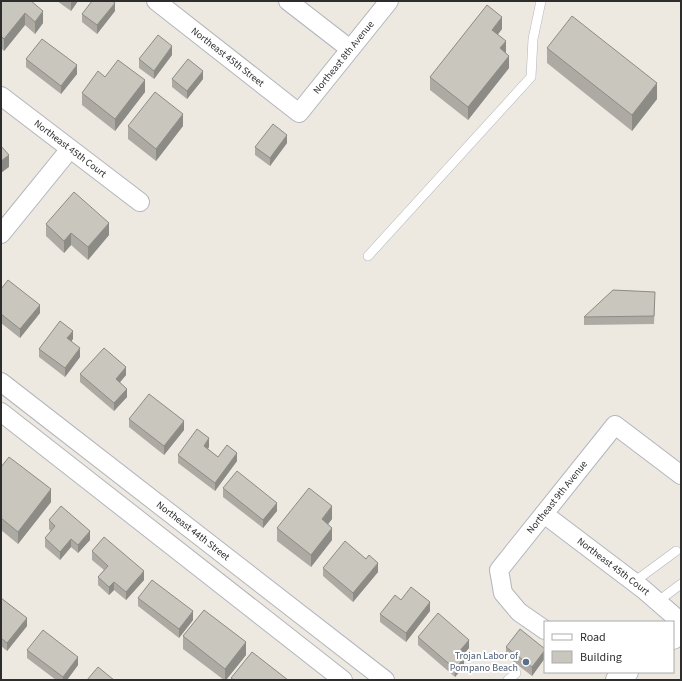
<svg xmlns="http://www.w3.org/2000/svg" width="682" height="681" viewBox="0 0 682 681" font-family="'Source Sans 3',sans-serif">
<rect width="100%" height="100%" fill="#ede8e0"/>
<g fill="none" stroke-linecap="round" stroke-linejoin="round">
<g stroke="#b3b5bf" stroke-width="10">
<path id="service" d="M368,256L531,77L533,39L541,1
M634,582L676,551
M657,602L681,584
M508,680L516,673"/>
</g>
<g stroke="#b3b5bf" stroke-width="20">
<g id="minor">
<path id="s1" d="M156,1L299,113L389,1"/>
<path d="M288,1L350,49"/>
<path id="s2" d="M1,96L140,202"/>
<path d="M1,234L70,149"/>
<path id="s3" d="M1,382L385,680"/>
<path d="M1,412L343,680"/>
<path id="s4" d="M544,514L643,589L681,622"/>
<path id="s5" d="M545,630L519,612L503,593L499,570L615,425L681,475"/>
</g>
</g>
<g stroke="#b3b5bf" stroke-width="24">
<path id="secondary" d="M673,638L681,632
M617,680L627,672"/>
</g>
<use href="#service" stroke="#fff" stroke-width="9"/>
<use href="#minor" stroke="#fff" stroke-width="18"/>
<use href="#secondary" stroke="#fff" stroke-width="22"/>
</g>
<path fill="#adaaa3" d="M1,1L43,23L35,34L25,25L4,51L1,48Z
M57,1H78L71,11Z
M115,11L97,34L82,22V14Z
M502,29L498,34L506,53L509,68L468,120L430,90V77Z
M547,48L657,99L632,131L547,63Z
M172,55L154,79L139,68V59Z
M26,59L77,74L61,94L26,67Z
M105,77L145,92L115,131L82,105V93Z
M172,79H203L187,99L172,87Z
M128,126H183L156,161L128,139Z
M287,143L270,166L255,155V147Z
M46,224L109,235L88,260L71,245L64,253L46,236Z
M1,289L40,313L20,338L1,323Z
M655,300L654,324L584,325V317Z
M73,339L71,341L80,357L65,377L39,357V349Z
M80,374L126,375L120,382L127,397L114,411L80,382Z
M129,419L184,430L164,455L129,427Z
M209,447L208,449L218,457L237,461L215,491L178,463V455Z
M1,467L51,502L18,544L1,530Z
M223,488L277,511L263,528L223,497Z
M332,519L328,524L332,540L311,567L277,541V528Z
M49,520L90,540L78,553L71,547L60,560L45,547V538L51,531L49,529Z
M92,551L144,580L126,600L114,590L109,595L98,585V577L104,570L92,560Z
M323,568L378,572L353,602L323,576Z
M1,598L27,626L7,651L1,646Z
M138,598L193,620L179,638L138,606Z
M401,600L430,611L406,642L380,622V614Z
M183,636L246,655L226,680H224L183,649Z
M418,637L469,648L462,656L464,666L455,677L418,645Z
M506,647L545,649V658L532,676L506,656Z
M27,650L78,665L67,680H56L27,658Z"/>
<path fill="#8d8b85" d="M72,1H78L71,11V3Z
M115,3V11L97,34V25Z
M43,11V23L35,34V22Z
M25,13V25L4,51V39Z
M502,17V29L492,42V30Z
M506,41V53L500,48Z
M172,46V55L154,79V71Z
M509,56V68L468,120V107Z
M77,65V74L61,94V86Z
M203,71V79L187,99V91Z
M145,80V92L115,131V119Z
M657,83V99L632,131V115Z
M183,114V126L156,161V149Z
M287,135V143L270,166V158Z
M9,155V167L1,173V161Z
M109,223V235L88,260V247Z
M71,233V245L64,253V241Z
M40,305V313L20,338V329Z
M73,331V339L67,347V338Z
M80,348V357L65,377V368Z
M126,367V375L116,387V379Z
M127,389V397L114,411V403Z
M184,421V430L164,455V446Z
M209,438V447L204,454V446Z
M237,453V461L215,491V483Z
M51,489V502L18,544V532Z
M277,503V511L263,528V520Z
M332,506V519L322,532V519Z
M332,528V540L311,567V555Z
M90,531V540L78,553V545Z
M71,539V547L60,560V552Z
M378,563V572L353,602V593Z
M144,571V580L126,600V592Z
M114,582V590L109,595V587Z
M430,602V611L406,642V633Z
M193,611V620L179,638V629Z
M27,618V626L7,651V643Z
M469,640V648L458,661V653Z
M246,642V655L226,680H225V669Z
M545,650V658L532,676V667Z
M78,657V665L67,680H63V677Z
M464,658V666L455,677V669Z"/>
<path fill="#c9c6be" stroke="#8d8b85" d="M1,1H31L43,11L35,22L25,13L4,39L1,36Z
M92,1H112L115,3L97,25L82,14Z
M487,5L502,17L492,30L506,41L500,48L509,56L468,107L430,77Z
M572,16L657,83L632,115L547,48Z
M158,35L172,46L154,71L139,59Z
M42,39L77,65L61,86L26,59Z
M188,59L203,71L187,91L172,79Z
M118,60L145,80L115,119L82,93L98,71L105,77Z
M155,92L183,114L156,149L128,126Z
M273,124L287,135L270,158L255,147Z
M1,146L9,155L1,161Z
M74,192L109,223L88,247L71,233L64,241L46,224Z
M8,280L40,305L20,329L1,314V289Z
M613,290L655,292L654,316L584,317Z
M60,321L73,331L67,338L80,348L65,368L39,349Z
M104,348L126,367L116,379L127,389L114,403L80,374Z
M149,394L184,421L164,446L129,419Z
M197,429L209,438L204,446L218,457L227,445L237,453L215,483L178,455Z
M9,457L51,489L18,532L1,518V467Z
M237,471L277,503L263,520L223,488Z
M309,488L332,506L322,519L332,528L311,555L277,528Z
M61,506L90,531L78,545L71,539L60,552L45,538L55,526L49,520Z
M104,537L144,571L126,592L114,582L109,587L98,577L108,566L92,551Z
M345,541L366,559L369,555L378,563L353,593L323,568Z
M152,580L193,611L179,629L138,598Z
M411,587L430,602L406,633L380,614L395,595L401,600Z
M1,598L27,618L7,643L1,638Z
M204,610L246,642L225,669L183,636Z
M438,613L469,640L458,653L464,658L455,669L418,637Z
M520,629L545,649V650L532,667L506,647Z
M43,630L78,657L63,677L27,650Z
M252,652L288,680H234L231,678Z
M98,667L114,680H87Z"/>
<circle fill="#5c6f8a" stroke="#fff" stroke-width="1.5" cx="526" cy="662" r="4"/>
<g text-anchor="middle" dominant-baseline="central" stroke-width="4" stroke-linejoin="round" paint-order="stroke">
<g font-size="10" fill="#2d2d2d" stroke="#fff">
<text stroke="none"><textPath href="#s1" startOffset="91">Northeast 45th Street</textPath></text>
<text stroke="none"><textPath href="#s1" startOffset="253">Northeast 8th Avenue</textPath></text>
<text stroke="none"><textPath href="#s2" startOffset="87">Northeast 45th Court</textPath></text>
<text stroke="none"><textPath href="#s5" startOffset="173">Northeast 9th Avenue</textPath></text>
<text stroke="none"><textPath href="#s3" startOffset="243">Northeast 44th Street</textPath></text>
<text stroke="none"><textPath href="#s4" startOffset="87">Northeast 45th Court</textPath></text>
</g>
<g font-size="10" fill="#4e5e75" stroke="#fff" text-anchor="end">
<text x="518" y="656">Trojan Labor of<tspan x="518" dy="12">Pompano Beach</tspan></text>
</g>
</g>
<rect width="682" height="681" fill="none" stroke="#2d2d2d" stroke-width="4"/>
<rect x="544" y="621" width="130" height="52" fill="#ffffff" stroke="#ababab"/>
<rect x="552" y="634" width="20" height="6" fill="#ffffff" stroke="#ababab"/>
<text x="580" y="641" font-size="12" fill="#2d2d2d">Road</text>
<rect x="552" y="651" width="20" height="12" fill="#c9c6be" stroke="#ababab"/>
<text x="580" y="661" font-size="12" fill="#2d2d2d">Building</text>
</svg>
